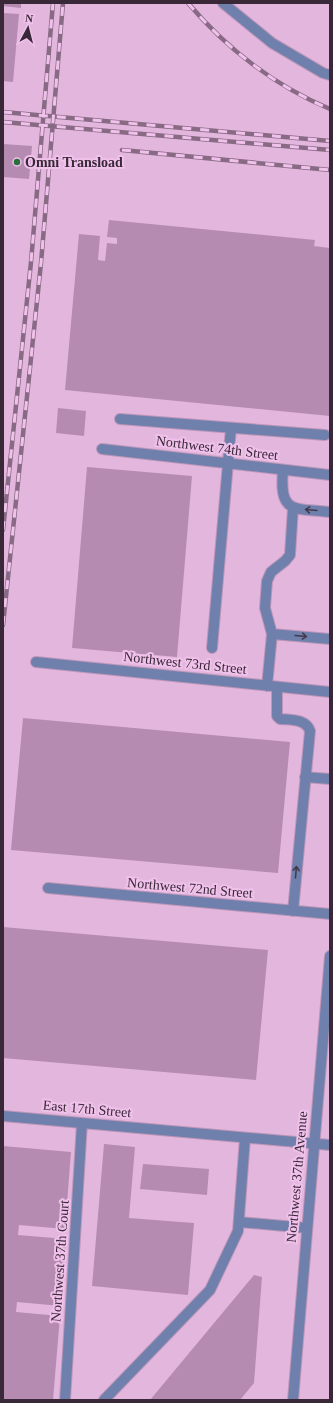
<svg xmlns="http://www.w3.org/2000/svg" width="333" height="1403" viewBox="0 0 333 1403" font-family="'Times New Roman',serif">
<rect width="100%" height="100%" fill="#e3b6de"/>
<path fill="#b68bb2" d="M3,3H21V8L3,6Z
M3,13L19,14L13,82L3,81Z
M3,144L32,146L29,179L3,177Z
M109,220L315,240L314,246L330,248V416L65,390L79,234L100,236L98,260L105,261L107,243L117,244V238L107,237Z
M58,408L86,411L84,436L56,433Z
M87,467L192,476L177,657L72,648Z
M23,718L290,742L278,873L11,850Z
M3,927L268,950L256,1080L3,1058Z
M104,1144L135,1147L129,1218L194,1223L188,1295L92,1286Z
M3,1146L71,1152L65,1229L19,1225L18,1235L66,1239L61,1306L17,1302L16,1312L60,1316L53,1400H3Z
M143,1164L209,1169L207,1195L140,1189Z
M254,1275L262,1277L254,1383L240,1400H150Z"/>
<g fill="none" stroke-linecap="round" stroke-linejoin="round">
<g stroke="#be97b9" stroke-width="12">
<path id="minor" d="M223,3L272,43L323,73L330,75
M120,419L325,435
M102,449L330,475
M283,470C279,514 293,508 330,512
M272,634L330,639
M212,648L231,428
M36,662L330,692
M267,686L272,634L265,608L267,581L271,572L285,561L290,555L293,508
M277,687V716L280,719C291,720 306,719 310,731L293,911
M305,777L330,779
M48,888L330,914
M3,1116L330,1145
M239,1222L307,1228
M65,1400L82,1123
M104,1400L210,1290L238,1231L245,1138
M293,1400L330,956"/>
</g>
<use href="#minor" stroke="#7080ad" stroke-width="10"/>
<g stroke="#886a85" stroke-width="4.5">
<path id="rail" d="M188,3C226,48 275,86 330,109
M3,112L330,141
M3,122L330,150
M122,150L330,170
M3,530L31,262L53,3
M3,625L41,263L63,3"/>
</g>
<use href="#rail" stroke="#f0c2eb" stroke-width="3" stroke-dasharray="9" stroke-linecap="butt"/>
</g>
<defs><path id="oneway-shaft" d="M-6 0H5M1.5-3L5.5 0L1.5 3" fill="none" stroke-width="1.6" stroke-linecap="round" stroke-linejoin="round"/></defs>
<g stroke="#443a4f">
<use href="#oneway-shaft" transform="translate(311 510) rotate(-175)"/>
<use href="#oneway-shaft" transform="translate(301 636) rotate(5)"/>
<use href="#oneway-shaft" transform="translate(296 872) rotate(-85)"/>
</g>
<circle fill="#276f3b" stroke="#f0c2eb" stroke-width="1.5" cx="17" cy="162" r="4"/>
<g text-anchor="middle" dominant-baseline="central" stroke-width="4" stroke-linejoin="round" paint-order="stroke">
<g font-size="14" font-weight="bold" fill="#392837" stroke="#f0c2eb" text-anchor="start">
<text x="25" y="162">Omni Transload</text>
</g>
<g font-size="14" fill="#392837" stroke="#f0c2eb">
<text transform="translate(217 448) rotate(7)">Northwest 74th Street</text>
<text transform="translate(185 663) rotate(6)">Northwest 73rd Street</text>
<text transform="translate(190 888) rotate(5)">Northwest 72nd Street</text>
<text transform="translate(87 1109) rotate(5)">East 17th Street</text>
<text transform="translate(297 1177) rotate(-85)">Northwest 37th Avenue</text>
<text transform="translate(60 1261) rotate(-86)">Northwest 37th Court</text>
</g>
</g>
<rect width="333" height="1403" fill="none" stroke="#392837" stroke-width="8"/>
<g transform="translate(28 28) rotate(7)" stroke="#f0c2eb" stroke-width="3" paint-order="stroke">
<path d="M0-3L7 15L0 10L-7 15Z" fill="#392837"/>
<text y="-6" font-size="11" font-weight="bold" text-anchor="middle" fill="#392837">N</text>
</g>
</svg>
